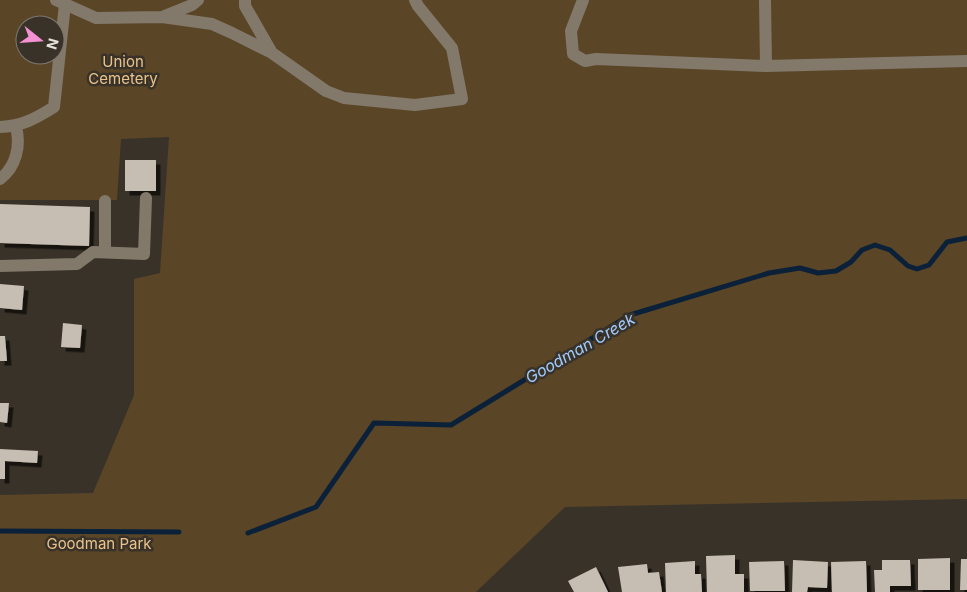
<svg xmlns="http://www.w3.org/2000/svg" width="967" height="592" viewBox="0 0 967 592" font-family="Inter,sans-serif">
<defs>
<filter id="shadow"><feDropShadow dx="4.5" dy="4.5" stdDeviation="0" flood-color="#0009"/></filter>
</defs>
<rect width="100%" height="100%" fill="#393229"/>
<path fill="#5a4527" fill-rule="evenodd" d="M0,0H967V499L565,507L476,592H0V495L93,493L134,395V279L160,273L169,137L121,139L117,200H0ZM25,25H55V55H25Z"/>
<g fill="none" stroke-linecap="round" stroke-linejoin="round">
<path stroke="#0b2139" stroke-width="5" d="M0,531L179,532
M248,533L316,507L374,423L451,425L630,315L769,273L800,268L818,273L836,271L851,262L862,250L875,245L890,250L908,266L917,269L929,265L947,242L967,238"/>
</g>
<path fill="#c6beb3" filter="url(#shadow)" d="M125,160H156V191H125Z
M0,204L90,207L89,246L0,243Z
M0,284L24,286L22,310L0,308Z
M63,323L82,325L80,348L61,347Z
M0,336H5L7,361H0Z
M0,403H9L7,423L0,422Z
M0,449L38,451L37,463L5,461V479H0Z
M735,555V574H744V592H707L706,556Z
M950,558V590H918V559Z
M961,559H967V590H960Z
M793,560L828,562L827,588L808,587L807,592H792Z
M882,560H910L911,586H890V592H875L874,570H882Z
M695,561V574H701L702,592H666L665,563Z
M784,561L785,591H750L749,562Z
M866,561L867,592H832L831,562Z
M647,564L648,573L659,572L662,592H622L618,567Z
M596,567L608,592H574L568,581Z"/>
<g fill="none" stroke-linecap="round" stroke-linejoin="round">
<path stroke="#82796a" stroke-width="12" d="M56,0L96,18L162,17L192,5L198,0
M245,0V6L272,53
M583,0L571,31L573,54L585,61L596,59L766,66L967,61
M765,0L766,66
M162,17L212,24L232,33L272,53L326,91L344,98L415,105L462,99L452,48L418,6L415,0
M0,127C22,126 35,119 54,107L65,4
M0,179C16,167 21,146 16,127
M105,201V252
M0,266L77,264L93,252L144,254L146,198"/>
</g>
<g text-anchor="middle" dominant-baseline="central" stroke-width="5" stroke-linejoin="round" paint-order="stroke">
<g font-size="15" fill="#eac38c" stroke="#393229">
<text x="123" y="61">Union<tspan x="123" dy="17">Cemetery</tspan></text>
<text x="99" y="543">Goodman Park</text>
</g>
<g font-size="16" font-style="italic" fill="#a0cbfd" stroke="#393229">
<text transform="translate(580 348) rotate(-30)">Goodman Creek</text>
</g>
</g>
<g transform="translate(40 40) rotate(107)"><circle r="24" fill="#393229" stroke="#7e7871"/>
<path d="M0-4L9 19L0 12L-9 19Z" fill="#f491d3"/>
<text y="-8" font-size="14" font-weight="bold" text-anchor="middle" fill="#e6e2dc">N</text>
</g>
</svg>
